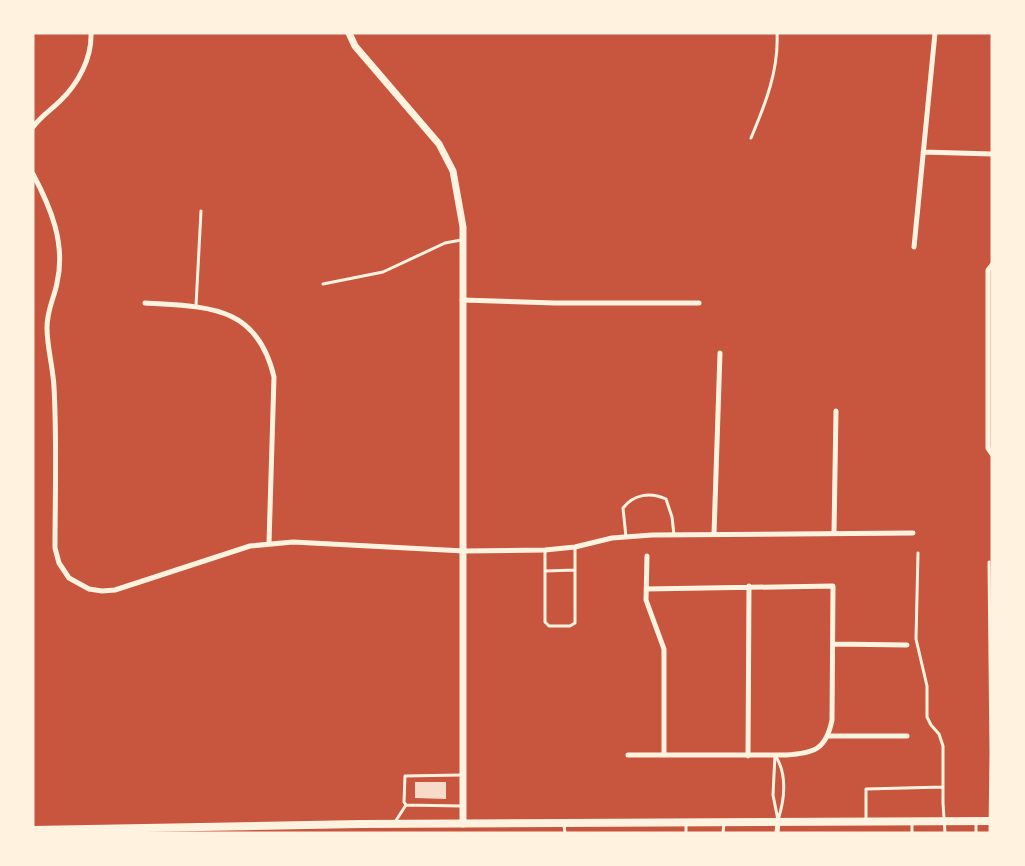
<svg xmlns="http://www.w3.org/2000/svg" width="1025" height="866" viewBox="0 0 1025 866" font-family="Roboto,sans-serif">
<rect width="100%" height="100%" fill="#c8553d"/>
<path fill="#f7dbc8" d="M415,782H446V799L415,798Z"/>
<g fill="none" stroke-linecap="round" stroke-linejoin="round">
<path stroke="#fff3e0" stroke-width="3" d="M751,138C765,105 779,70 777,33
M323,284L383,272L445,243L461,240
M196,306L201,211
M626,537L623,508C634,494 650,492 666,499L672,517L674,535
M545,550V622L549,626H570L575,623V547
M918,553L916,639L927,686V717L931,725L939,734L943,746V803L945,833
M989,562L991,753L990,833
M545,571L575,570
M775,755C788,775 785,798 778,820
M775,755L773,795L778,820
M406,805L461,806
M866,820V789L943,787
M395,822L406,805L404,802L405,776L461,775
M564,825L565,833
M686,833V824
M723,833L724,823
M912,833V823
M976,833V823"/>
<path stroke="#fff3e0" stroke-width="5" d="M33,127C41,116 51,110 60,101C78,84 92,58 91,33
M923,152L992,154
M33,174C51,208 66,244 57,283C54,299 47,309 47,328C47,347 53,367 54,387C57,441 55,495 55,548L59,563L69,578L89,589L102,591L115,590L250,546L293,542L464,551L545,550L575,547L612,538L652,535L913,533
M914,247L935,33
M992,265L988,270V448L992,454
M462,300L555,303H699
M145,303C206,307 257,304 274,377L269,543
M834,533L836,411
M714,534L720,353
M647,556L646,600L664,649V755
M833,644L907,645
M829,736H907
M628,755H786C814,753 826,750 832,720L833,586L646,589
M748,756L749,586
M777,833L778,821"/>
<path stroke="#fff3e0" stroke-width="7" d="M349,33L355,46L439,144L453,171L463,227V824"/>
<path stroke="#fff3e0" stroke-width="8" d="M33,830L361,824L992,821"/>
</g>
<rect width="1025" height="866" fill="none" stroke="#fff3e0" stroke-width="69"/>
</svg>
